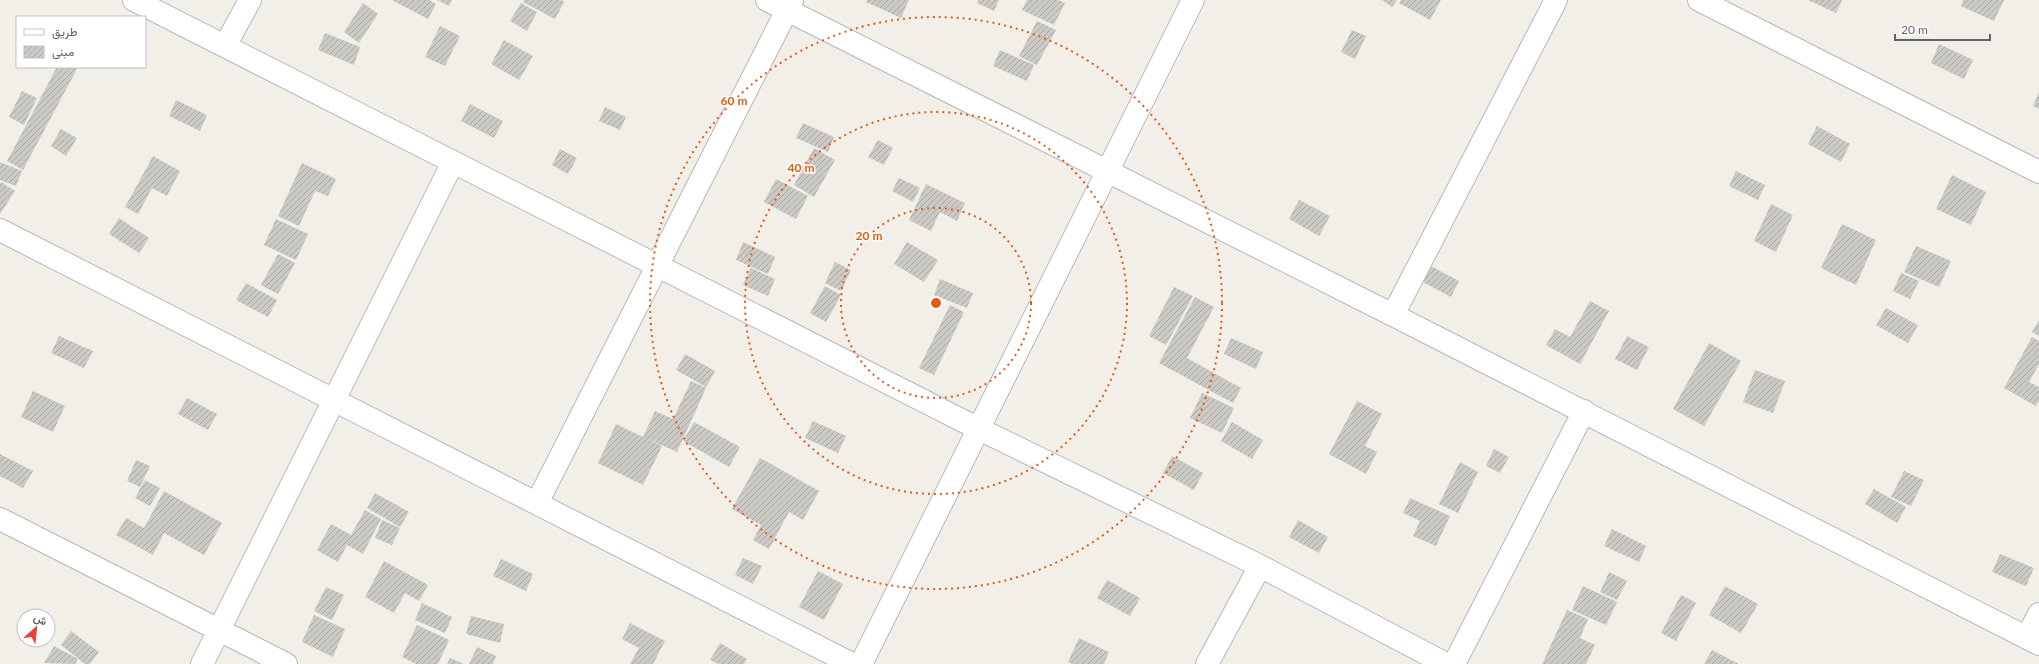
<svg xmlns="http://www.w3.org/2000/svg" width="2039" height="664" viewBox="0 0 2039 664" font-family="Lato,Vazirmatn,sans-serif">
<defs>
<pattern id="building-hatch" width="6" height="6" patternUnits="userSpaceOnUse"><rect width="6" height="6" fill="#cccac5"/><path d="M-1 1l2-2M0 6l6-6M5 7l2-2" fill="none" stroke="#a9a8a4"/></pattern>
</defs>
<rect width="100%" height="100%" fill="#f1efe8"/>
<path fill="url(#building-hatch)" d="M392,0H429L436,4L428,19Z
M437,0H452L449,6Z
M524,0H561L564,2L555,19L523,2Z
M867,0H909L901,18L866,2Z
M978,0H999L994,11L977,3Z
M1027,0H1058L1065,3L1054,25L1022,10Z
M1382,0H1397L1392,7Z
M1401,0H1441L1430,20L1399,3Z
M1808,0H1842L1836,13Z
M1963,0H2004L1994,21L1961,6Z
M363,3L378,14L359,43L344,32Z
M521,3L537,12L527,31L510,21Z
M1037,21L1056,30L1037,65L1019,56Z
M440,26L460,36L445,66L425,57Z
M1352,30L1366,36L1355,59L1341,52Z
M325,33L360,47L354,65L318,50Z
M504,40L533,56L519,80L491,64Z
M1939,44L1973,60L1964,79L1931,63Z
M1000,50L1034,65L1027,81L993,66Z
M57,67H78L23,170L7,161Z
M22,91L37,98L24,125L9,117Z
M2039,92V109L2033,106Z
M176,100L207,115L200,131L169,116Z
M470,104L503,121L494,138L461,121Z
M605,107L626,117L620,130L599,121Z
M803,123L834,137L828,152L796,138Z
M1817,126L1850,144L1841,162L1808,144Z
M61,129L77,138L66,156L51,146Z
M878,140L893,148L884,165L868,157Z
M814,148L835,160L814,197L794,185Z
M560,149L577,158L568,174L552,165Z
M153,156L180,171L167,196L152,188L138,214L125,207Z
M0,162L22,171L16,186L0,180Z
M302,163L336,179L328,196L315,191L299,226L278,216Z
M1736,171L1765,185L1758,200L1729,186Z
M1952,175L1986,192L1971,225L1936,209Z
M899,178L920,188L913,202L892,191Z
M776,179L808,196L796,219L764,202Z
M1,182L15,191L0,214V184Z
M926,184L965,203L957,221L940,212L931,231L909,220Z
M1299,200L1330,216L1319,236L1289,219Z
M1771,204L1793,215L1776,252L1754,241Z
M119,218L149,238L139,253L109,234Z
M276,219L308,234L296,260L264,245Z
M1842,224L1876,240L1856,285L1821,268Z
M743,242L775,257L768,274L736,260Z
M907,242L938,260L924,282L894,264Z
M1916,246L1951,261L1939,287L1904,272Z
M278,254L295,263L278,294L261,285Z
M835,262L851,270L841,291L825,283Z
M1427,264L1459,281L1451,297L1419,280Z
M751,268L775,279L768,296L743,285Z
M1901,273L1919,281L1910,299L1893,291Z
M940,279L973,293L967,308L934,295Z
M246,283L277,300L268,317L236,300Z
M825,286L841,295L826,322L810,313Z
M1174,287L1193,296L1166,345L1149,336Z
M1195,297L1214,307L1187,358L1241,388L1233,403L1159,363Z
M1590,301L1609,311L1580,364L1546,345L1555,329L1570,337Z
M950,305L964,312L934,375L919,368Z
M1886,308L1918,325L1908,343L1876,325Z
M2039,320V336L2032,332Z
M59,336L93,351L84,368L51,353Z
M1627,336L1649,347L1637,370L1615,359Z
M2032,337L2039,341V364L2029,382L2039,387V401L2036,406L2004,388Z
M1231,338L1263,352L1256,369L1224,354Z
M1709,343L1741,361L1704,426L1673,409Z
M685,354L715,371L706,387L676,370Z
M1755,370L1785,381L1773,413L1743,402Z
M691,381L706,388L677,452L646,438L662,446L643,485L598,463L616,424L643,437L655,411L673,419Z
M33,391L65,406L53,432L21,417Z
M1202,393L1234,408L1222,433L1190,418Z
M187,398L217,414L208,430L178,414Z
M1357,401L1382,414L1365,446L1377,452L1366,474L1329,454Z
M813,421L846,436L838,453L805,438Z
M694,422L740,447L729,467L683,441Z
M1232,422L1263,440L1252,459L1221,441Z
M1494,449L1509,457L1500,473L1486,466Z
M0,454L33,471L23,488L0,476Z
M1172,456L1203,473L1194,490L1163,473Z
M760,458L819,491L803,520L789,512L769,549L753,540L761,525L732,509Z
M136,460L150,466L140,487L127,481Z
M1460,462L1478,472L1458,513L1439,504Z
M1904,471L1924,480L1911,506L1891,497Z
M145,480L160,488L150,506L135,498Z
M1874,489L1906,507L1897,523L1865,504Z
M164,491L222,523L204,555L164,533L153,555L116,535L126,518L144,528Z
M375,493L409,512L400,527L367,508Z
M1410,498L1450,516L1436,546L1413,536L1420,521L1403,513Z
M365,510L381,519L363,554L347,545L338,562L317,550L331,524L351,535Z
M382,520L400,528L392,545L375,538Z
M1298,520L1328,537L1319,553L1289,537Z
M1612,529L1646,546L1639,562L1604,546Z
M2000,554L2034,568L2026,586L1992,572Z
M743,558L762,566L753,584L735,575Z
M501,559L533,574L526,591L493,576Z
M384,561L428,585L419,601L405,593L394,613L365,597Z
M818,571L843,584L824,620L799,607Z
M1609,572L1627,581L1617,600L1600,592Z
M1107,580L1140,598L1130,616L1097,598Z
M1583,586L1617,602L1606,625L1572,610Z
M1725,586L1758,604L1741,633L1709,615Z
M326,587L344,595L332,620L314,611Z
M1681,595L1696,603L1676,641L1661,633Z
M422,603L452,617L445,633L415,620Z
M1567,610L1588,619L1580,638L1595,645L1586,664H1542Z
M314,615L345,629L333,657L302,642Z
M471,616L504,624L500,643L466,634Z
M630,623L665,641L653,664H630L639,648L622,639Z
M417,625L449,640L438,664H416L402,657Z
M71,631L99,652L90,664H85L61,645Z
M1079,638L1109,652L1104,664H1072L1068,662Z
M720,643L747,659L744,664H718L710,660Z
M54,646L78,659L75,664L44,663Z
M477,647L496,656L493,664H469Z
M1712,650L1739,664H1704Z
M450,658L464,664H447Z"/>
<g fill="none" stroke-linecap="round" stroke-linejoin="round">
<g stroke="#b5b8bc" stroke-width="24">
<path id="minor" d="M134,0L979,429L1260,566L1446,664
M767,0L1393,315L2039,644
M1699,0L2039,172
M225,46L250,0
M0,230L852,664
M1393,315L1556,0
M537,503L792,0
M0,519L286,664
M2027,637L2039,614
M202,664L453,162
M861,664L1193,0
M1207,664L1260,566
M1454,664L1584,411"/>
</g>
<use href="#minor" stroke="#fff" stroke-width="22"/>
</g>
<g fill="none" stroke="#e8590c" stroke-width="2" stroke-dasharray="2 4">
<circle cx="936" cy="303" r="95"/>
<circle cx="936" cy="303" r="191"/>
<circle cx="936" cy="303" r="286"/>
</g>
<circle cx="936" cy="303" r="6" fill="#e8590c" stroke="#fff" stroke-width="2"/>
<g font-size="12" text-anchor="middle" font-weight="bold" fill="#e8590c" stroke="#fff" stroke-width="3" stroke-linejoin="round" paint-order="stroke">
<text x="734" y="105">60 m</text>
<text x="801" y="172">40 m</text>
<text x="869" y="240">20 m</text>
</g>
<rect x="16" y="16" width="130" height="52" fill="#ffffff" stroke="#bfc1c3"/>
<rect x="24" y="29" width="20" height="6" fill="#ffffff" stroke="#bfc1c3"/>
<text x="52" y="36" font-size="12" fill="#5f6368">طريق</text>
<rect x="24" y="46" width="20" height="12" fill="url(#building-hatch)" stroke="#bfc1c3"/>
<text x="52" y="56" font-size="12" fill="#5f6368">مبنى</text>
<g transform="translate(36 628) rotate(27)"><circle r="19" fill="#ffffff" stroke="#bfc1c3"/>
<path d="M0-3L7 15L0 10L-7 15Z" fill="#ea4335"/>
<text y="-6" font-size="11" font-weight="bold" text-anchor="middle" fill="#5f6368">ش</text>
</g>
<path d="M1895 34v6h95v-6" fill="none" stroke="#5f6368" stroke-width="2"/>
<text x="1901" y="34" font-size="12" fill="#5f6368" stroke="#ffffff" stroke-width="3" paint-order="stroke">20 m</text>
</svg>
